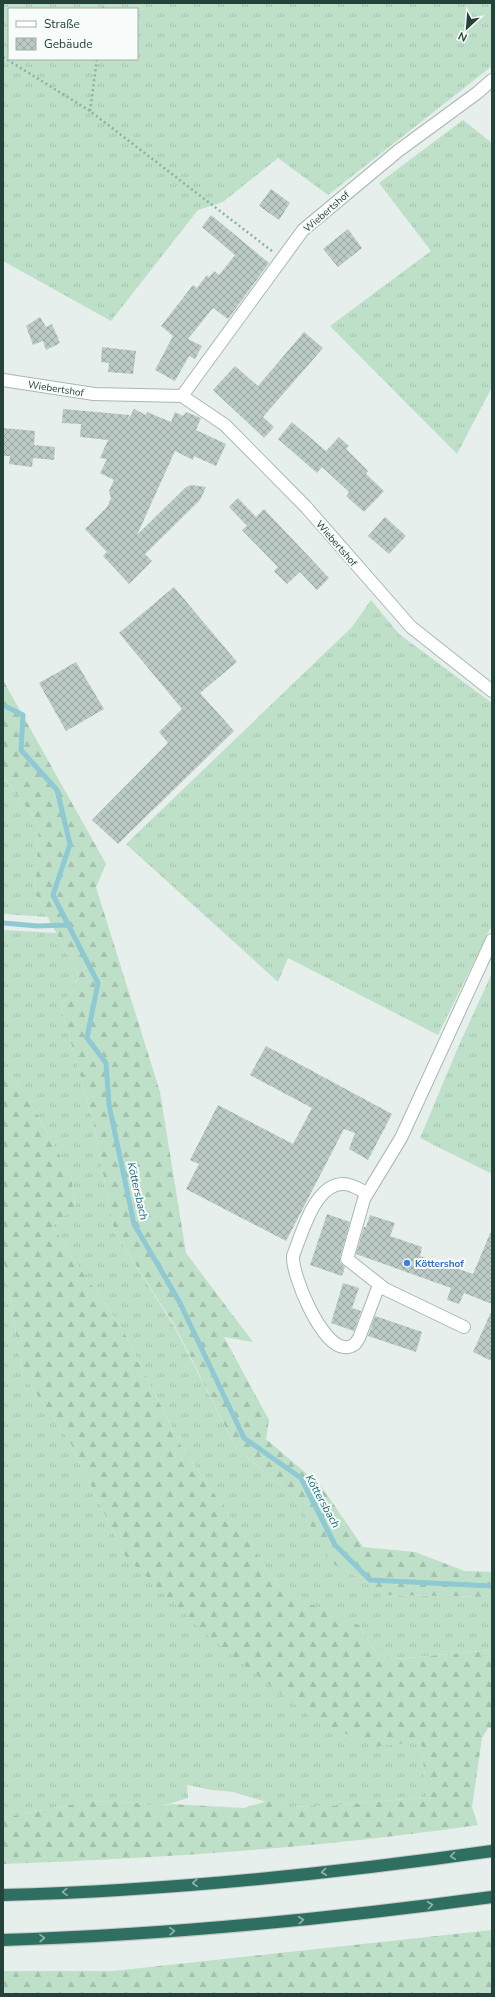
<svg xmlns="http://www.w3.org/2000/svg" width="495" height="1997" viewBox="0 0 495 1997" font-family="'Nunito Sans',sans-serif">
  <defs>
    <pattern id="grass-tufts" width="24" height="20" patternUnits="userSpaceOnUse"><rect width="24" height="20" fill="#bfe0c8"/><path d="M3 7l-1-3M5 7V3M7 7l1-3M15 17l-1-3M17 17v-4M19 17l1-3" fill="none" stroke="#a4c1ad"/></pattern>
    <pattern id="forest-firs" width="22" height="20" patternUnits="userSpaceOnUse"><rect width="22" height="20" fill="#bfe0c8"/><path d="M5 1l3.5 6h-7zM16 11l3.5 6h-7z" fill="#a4c1ad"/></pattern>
    <pattern id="building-cross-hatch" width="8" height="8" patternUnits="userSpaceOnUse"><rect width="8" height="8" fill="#bbcac4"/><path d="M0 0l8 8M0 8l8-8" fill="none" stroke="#98a6a0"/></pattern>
  </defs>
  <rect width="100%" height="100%" fill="#e6efeb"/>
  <path fill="url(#grass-tufts)" fill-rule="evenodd" d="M3 3H492V66L328 195 278 158 223 202 198 210 111 321 3 261ZM9 9H137V59H9Z
    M463 120 492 143V387L457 454 330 326 431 251 379 183Z
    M371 600 399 634 492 703V925L438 1035 288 958 278 982 126 844 352 627Z
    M3 776 39 824 35 893 48 917 3 914Z
    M3 930 56 933 79 976 61 1008 93 1120 114 1231 174 1326 236 1448 293 1496 333 1563 388 1595 492 1597V1650L395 1659 376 1653 359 1625 285 1595 181 1446 123 1330 72 1257 53 1226 75 1206 71 1175 28 1098 3 1065Z
    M492 973V1174L420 1138 459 1045Z
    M3 1257 23 1375 69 1440 125 1556 415 1742 421 1743 427 1797 329 1806 283 1807 233 1792 212 1790 187 1785 188 1798 159 1807 138 1803 89 1801 3 1818Z"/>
  <path fill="url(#forest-firs)" d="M3 680 106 864 96 887 160 1092 186 1253 253 1342 224 1337 269 1420 266 1439 321 1486 363 1547 415 1552 465 1571 492 1572V1597L388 1595 332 1563 293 1496 236 1448 175 1326 114 1231 93 1120 61 1008 79 976 35 893 39 824 3 776Z
    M3 1065 28 1098 71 1175 75 1206 53 1226 72 1257 123 1330 181 1446 285 1595 334 1613 359 1625 376 1653 396 1659 492 1650V1728H488L482 1738 472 1807 478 1825C320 1848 162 1858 3 1864V1818L89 1801 138 1803 159 1807 171 1804 244 1808 267 1801 283 1807 329 1806 427 1797 421 1743 415 1742 374 1747 312 1718 208 1636 125 1556 69 1440 23 1375 3 1257Z
    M492 1930V1994H3V1971H113Z"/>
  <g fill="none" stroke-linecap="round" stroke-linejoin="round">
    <path stroke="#8ec9d4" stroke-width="5" d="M3 705 23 715 21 750 57 790 70 844 53 895 98 983 87 1038 106 1063 109 1105 134 1224 180 1303 244 1438 301 1478 335 1545 370 1580 492 1586
      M3 923 38 926 67 925"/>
  </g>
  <path fill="url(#building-cross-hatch)" d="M271 189 290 203 279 220 259 206Z
    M211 215 269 263 228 319 213 308 188 339 202 346 195 359 189 356 175 381 155 370 173 336 161 326 193 285 197 288 207 275 209 277 214 271 219 275 235 255 202 227Z
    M348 229 362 248 338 267 323 249Z
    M40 317 46 327 52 324 60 343 46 350 43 341 33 345 26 326Z
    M304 332 323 348 263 417 274 427 264 438 213 390 235 366 258 386Z
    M102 347 136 351 133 374 108 372 109 363 101 362Z
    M63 409 129 415 128 420 134 409 146 415 147 412 171 422 175 412 183 416 186 412 201 418 196 430 226 444 216 466 194 456 193 460 175 451 137 535 186 487 191 485 206 487 200 500 145 554 152 561 129 584 103 556 107 552 85 529 107 507 111 498 109 491 114 480 100 473 107 459 100 458 108 440 80 437 81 424 62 423Z
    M292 422 326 451 339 437 349 446 346 449 368 471 366 474 384 491 364 512 346 496 349 492 322 467 317 473 278 439Z
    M3 428 35 431 34 445 55 447 54 460 33 458 32 467 9 464 10 456H3Z
    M238 498 256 517 264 509 329 578 317 590 300 572 287 584 274 571 278 567 242 530 247 526 229 507Z
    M385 517 406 536 389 554 368 536Z
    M174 587 237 662 200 693 234 731 118 844 92 820 168 743 159 732 182 709 119 633Z
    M76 662 104 709 66 731 39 683Z
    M266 1046 392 1114 368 1160 349 1149 355 1133 344 1129 286 1241 186 1189 199 1164 190 1160 218 1105 293 1144 312 1108 250 1075Z
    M327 1214 350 1222 340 1257V1262L345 1267 342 1276 310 1265Z
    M370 1215 395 1223 390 1236 422 1247 420 1256 473 1274 492 1229V1304L464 1293 459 1304 447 1300 451 1288 356 1254 364 1227H366Z
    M343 1283 359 1288 352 1308 361 1311 354 1331 331 1323Z
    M492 1310V1361L473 1352Z
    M375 1316 422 1332 416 1352 368 1336Z"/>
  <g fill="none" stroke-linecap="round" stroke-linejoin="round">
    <defs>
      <path id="minor" d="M3 380 94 394 182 396 225 425 306 507 411 627 492 691
        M182 396 303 230 398 151 477 93 492 80
        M367 1193C360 1190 352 1184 344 1184 315 1183 302 1233 293 1256 292 1276 321 1345 344 1347 348 1348 352 1346 355 1344L359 1338 379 1285
        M464 1327 385 1289 347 1259 364 1199 401 1138 492 940"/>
      <path id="highway" d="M3 1895C166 1891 330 1874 492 1851
        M3 1940C167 1935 330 1919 492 1897"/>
    </defs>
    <use href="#minor" stroke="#a8b8b2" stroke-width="14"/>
    <use href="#highway" stroke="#c2cac8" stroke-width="14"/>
    <path stroke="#86b3a5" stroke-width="2.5" stroke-dasharray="2 3" stroke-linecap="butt" d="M103 9 104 3
      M3 57 90 111 272 251
      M90 111 97 59"/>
    <use href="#minor" stroke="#fff" stroke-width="12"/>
    <use href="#highway" stroke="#2f6f62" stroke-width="12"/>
  </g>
  <defs><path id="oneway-chevron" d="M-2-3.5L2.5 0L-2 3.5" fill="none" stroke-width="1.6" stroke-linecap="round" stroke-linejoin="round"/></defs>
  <g stroke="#93b5ae">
    <use href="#oneway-chevron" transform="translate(453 1856) rotate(172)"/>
    <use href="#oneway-chevron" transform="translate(324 1872) rotate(174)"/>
    <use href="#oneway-chevron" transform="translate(195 1883) rotate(176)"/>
    <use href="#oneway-chevron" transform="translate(65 1892) rotate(177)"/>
    <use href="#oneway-chevron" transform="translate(430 1905) rotate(-7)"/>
    <use href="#oneway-chevron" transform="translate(301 1920) rotate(-6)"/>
    <use href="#oneway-chevron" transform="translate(172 1931) rotate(-4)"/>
    <use href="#oneway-chevron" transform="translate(42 1938) rotate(-2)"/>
  </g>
  <circle fill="#3f7fe0" stroke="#f7fbf9" stroke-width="1.5" cx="407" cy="1263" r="4"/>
  <g text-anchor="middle" stroke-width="4" stroke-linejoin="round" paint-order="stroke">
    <g font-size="10" fill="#24423a" stroke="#f7fbf9">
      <text transform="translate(326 211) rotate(-41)" y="4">Wiebertshof</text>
      <text transform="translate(56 388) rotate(9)" y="4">Wiebertshof</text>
      <text transform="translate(337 543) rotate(49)" y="4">Wiebertshof</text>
    </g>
    <g font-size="10" font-weight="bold" fill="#366cbe" stroke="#f7fbf9" text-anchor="start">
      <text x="415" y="1267">Köttershof</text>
    </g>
    <g font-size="11" font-style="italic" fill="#1c6f80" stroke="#f7fbf9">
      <text transform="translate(138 1191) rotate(77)" y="4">Köttersbach</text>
      <text transform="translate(323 1501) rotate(61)" y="4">Köttersbach</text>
    </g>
  </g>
  <rect width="495" height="1997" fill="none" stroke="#24423a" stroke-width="8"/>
  <rect x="8" y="8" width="130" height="52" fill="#f7fbf9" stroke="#a3b1ad"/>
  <rect x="16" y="21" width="20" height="6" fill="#ffffff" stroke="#a3b1ad"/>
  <text x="44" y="28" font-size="12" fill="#24423a">Straße</text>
  <rect x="16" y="38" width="20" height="12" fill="url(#building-cross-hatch)" stroke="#a3b1ad"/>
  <text x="44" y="48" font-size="12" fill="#24423a">Gebäude</text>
  <g transform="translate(467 28) rotate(206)" stroke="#f7fbf9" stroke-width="3" paint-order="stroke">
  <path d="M0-3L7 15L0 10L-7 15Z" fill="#24423a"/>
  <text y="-6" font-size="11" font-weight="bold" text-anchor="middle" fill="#24423a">N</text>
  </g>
</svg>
